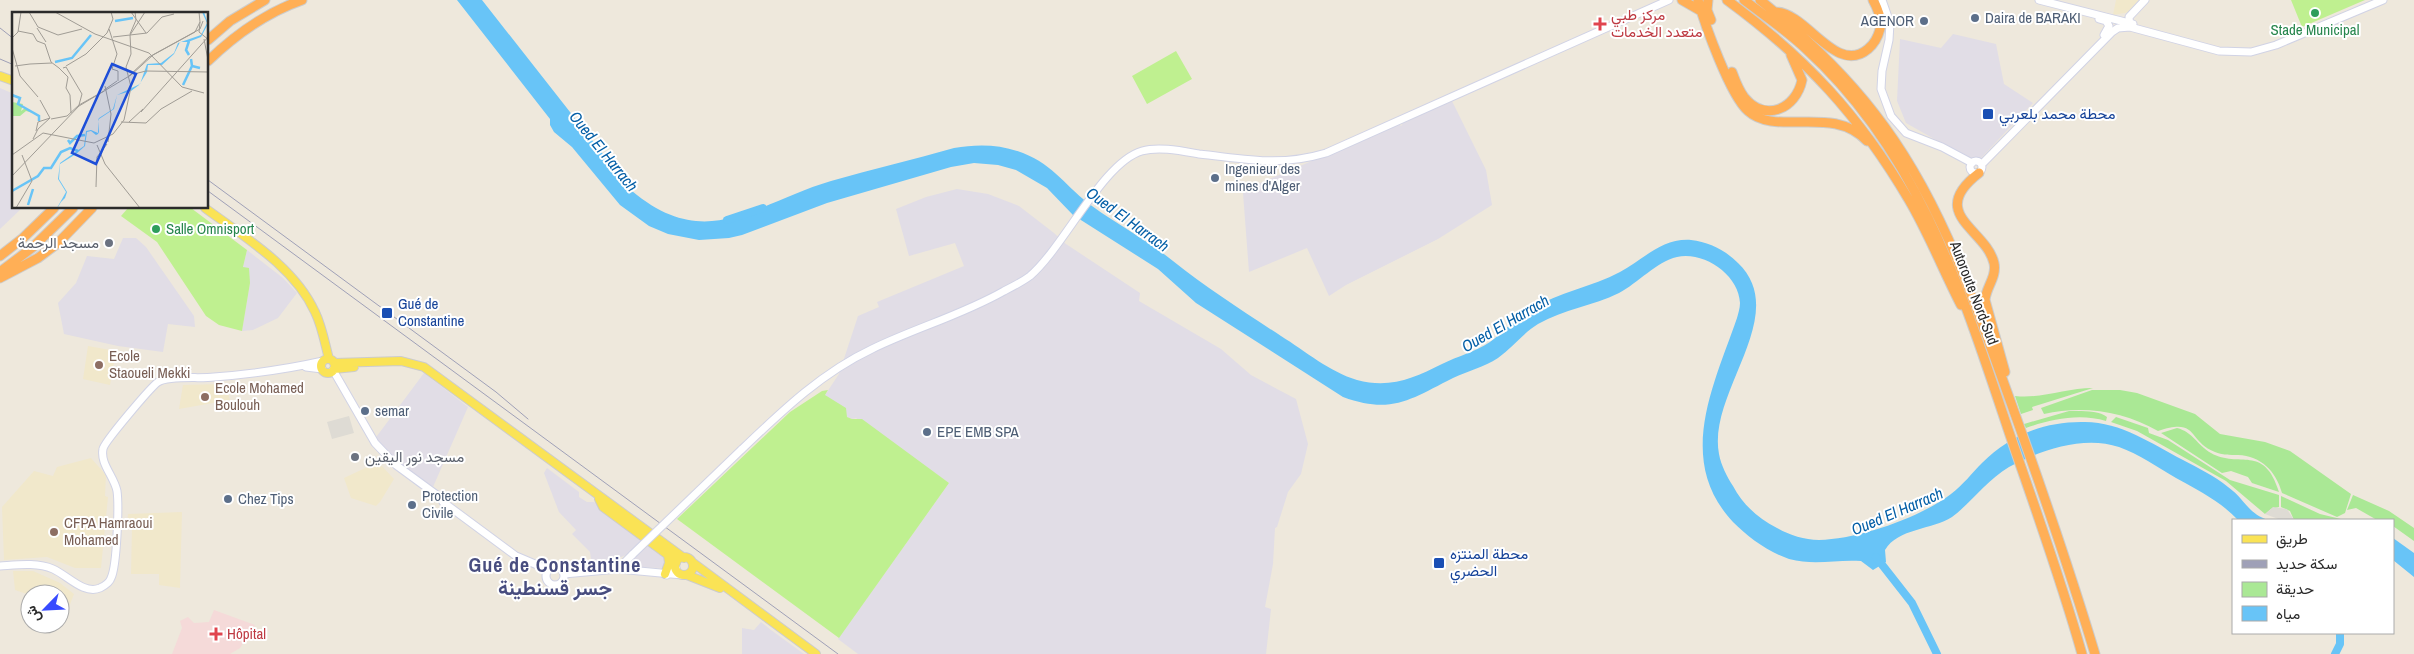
<svg xmlns="http://www.w3.org/2000/svg" width="2414" height="654" viewBox="0 0 2414 654" font-family="'Archivo Narrow',Vazirmatn,sans-serif">
  <rect width="100%" height="100%" fill="#eee8dc"/>
  <path fill="#e1dde6" d="M1953 34 1996 44 2004 84 2033 103 1980 159 1966 157 1906 123 1897 101 1900 39 1941 48Z
    M0 88 14 94V208H22L0 229Z
    M1452 101 1486 170 1492 205 1438 239 1346 285 1329 296 1307 248 1249 272 1243 193 1246 189 1399 124 1401 126 1404 122Z
    M957 189 988 194 1019 206 1054 233 1066 244 1140 293 1139 301 1221 349 1251 375 1296 399 1308 444 1301 474 1288 492 1277 527 1275 528 1273 564 1265 607 1271 609 1266 654H858L838 639 949 483 856 418 852 419 847 417 825 395 839 374 858 316 879 307 877 302 964 266 955 243 909 256 896 209 926 197Z
    M123 238H136L146 247 194 316 195 327 168 324 163 352 118 346 64 334 58 303 76 283 87 256 114 259Z
    M247 250 283 278 297 293 278 318 253 330 242 331 250 283 243 267Z
    M424 373 468 407 433 487 403 466 374 440Z
    M547 468 579 492V497L587 502H594L666 559V568L624 567 632 552 600 567 592 566 590 552 572 534 576 530 559 512 544 473Z
    M761 622 771 630 804 654H742V628L754 630Z"/>
  <path fill="#f1e8cb" d="M2116 0H2141L2130 12 2113 15Z
    M88 346 116 351 110 385 83 379Z
    M222 384 224 393H228L230 400 179 409 183 385Z
    M91 458 106 475 105 496 108 497 101 568H75L47 557 4 560 2 507 34 471 53 476 57 467Z
    M378 462 394 479 380 502 376 506 351 498 344 478Z
    M182 512 180 588 159 585V574H131L132 527 127 526 128 514Z
    M13 571H33L60 583 74 594 69 607 60 604V594L30 595 15 590Z"/>
  <path fill="#f5dad9" d="M214 610 255 625 240 648 230 654H172L182 628 180 621 188 617 194 623 209 622Z"/>
  <path fill="#aae895" d="M2093 388 2032 407 2033 410 2021 414 2015 396C2042 399 2066 388 2093 388Z
    M2092 390H2120L2137 393 2195 414 2220 434 2265 442 2290 451 2351 494 2345 513 2337 517 2282 493C2276 471 2261 456 2238 455 2230 455 2222 455 2215 452 2187 441 2199 417 2158 431 2124 411 2082 405 2044 414L2041 408Z
    M2069 411C2080 411 2099 410 2107 417L2106 421C2080 413 2051 419 2026 428L2024 424Z
    M2116 417 2148 428 2149 433 2168 440 2230 480 2279 495V507L2271 509 2265 514 2226 481 2137 431 2111 422Z
    M2177 428C2193 432 2197 445 2211 453 2239 469 2264 443 2279 492L2252 483 2248 477 2231 471 2222 473 2161 433Z
    M2353 495 2389 511 2414 528V541L2393 526V520H2377L2356 508 2347 510Z
    M2281 496 2320 514 2345 520H2294L2290 511 2281 507Z"/>
  <path fill="#bff090" d="M2291 0H2365L2302 27Z
    M1176 51 1192 79 1147 104 1132 76Z
    M128 208H191L247 250 243 267 249 268 250 283 242 331 219 325 206 316 157 242 121 216Z
    M828 390 825 395 846 408 847 417 852 419H862L949 483 839 638 677 519 790 412 822 391Z"/>
  <path fill="#dedbd4" d="M349 416 354 433 332 439 327 422Z
    M2273 507 2287 509 2294 520H2281L2265 514Z"/>
  <path fill="#68c4f7" d="M457 0H482L632 191C707 254 756 203 831 181 872 169 913 160 954 148 977 144 1000 144 1023 153 1054 165 1067 188 1092 206 1118 225 1147 240 1173 261 1207 288 1244 312 1281 336 1305 351 1330 372 1357 380 1390 389 1414 378 1442 364 1458 356 1475 352 1490 342 1504 332 1515 318 1531 309 1559 292 1592 287 1620 272 1644 259 1662 238 1691 240 1709 242 1725 250 1738 263 1792 315 1707 392 1719 454 1721 465 1727 477 1733 486 1743 505 1758 518 1777 528 1789 535 1804 540 1819 540 1859 539 1919 518 1951 494 1963 485 1972 473 1982 463 2010 435 2045 421 2085 422 2121 422 2152 444 2183 460 2198 468 2215 476 2228 487 2245 499 2247 513 2268 520H2238C2220 501 2199 491 2176 478 2157 467 2139 454 2119 447 2084 435 2040 450 2009 467 1987 480 1972 502 1952 517 1932 530 1898 528 1885 550L1886 562 1873 570 1861 561C1837 559 1816 566 1789 559 1768 552 1748 537 1733 522 1675 460 1714 385 1737 318 1738 314 1740 308 1740 303 1739 275 1704 251 1677 257 1656 262 1638 283 1619 293 1593 306 1564 309 1538 324 1523 333 1512 348 1498 358 1484 367 1468 371 1453 378 1411 399 1392 415 1343 397L1196 303 1158 269 1073 215 1047 188 1016 170 998 165 974 163 951 167 827 203 742 235 729 238 699 240 668 234 649 226 620 205 572 147 554 132 550 125V119Z
    M2393 538 2414 553V577L2393 560Z"/>
  <g fill="none" stroke-linecap="round" stroke-linejoin="round">
    <path stroke="#68c4f7" stroke-width="8" d="M727 220 763 208
      M1876 557 1912 603 1937 654
      M2335 654 2340 644V633"/>
    <defs>
      <path id="secondary" d="M1882 0 1890 23 1889 40 1882 71 1881 89 1891 116 1906 133 1942 147 1972 163
        M2039 0 2133 24
        M2099 19 2106 21 2109 26 2104 35
        M2130 27 2129 17 2145 0
        M1970 167a6 6 0 1 1 12 0a6 6 0 1 1-12 0Z
        M1982 164 2112 32 2118 28 2130 27 2219 51 2251 52 2276 45 2383 0
        M306 367 322 369
        M333 370 375 443 396 465 441 498 443 502 516 556 549 570
        M741 450C781 412 821 373 872 349 915 328 962 315 1004 291 1012 287 1022 282 1030 276 1064 247 1103 162 1142 151 1159 146 1182 151 1199 154 1246 159 1279 167 1326 153L1669 0
        M0 566C16 565 37 562 53 569 67 575 84 595 100 588 104 586 110 582 111 578 117 566 119 505 117 491 114 476 100 464 103 449 104 442 151 387 158 382 170 375 200 379 214 377 251 374 288 369 323 361
        M546 576a9 9 0 1 1 18 0a9 9 0 1 1-18 0Z
        M618 569 682 575
        M564 574 618 569 633 554
        M667 575 676 568"/>
      <path id="primary" d="M0 76 14 81
        M205 208C244 237 294 266 315 312 322 326 325 344 329 359
        M321 366a7 7 0 1 1 14 0a7 7 0 1 1-14 0Z
        M334 363 401 361 424 367 684 558
        M334 369 354 367
        M599 499 603 507 668 555 669 563 665 574
        M667 548 676 563
        M675 566a9 9 0 1 1 18 0a9 9 0 1 1-18 0Z
        M692 562 816 654
        M687 575 720 588"/>
      <path id="highway" d="M1682 0 1701 11
        M1698 0C1705 25 1730 95 1748 111 1776 137 1833 104 1867 141
        M1708 0 1707 10 1711 20
        M1727 0C1806 58 1859 115 1909 200 1929 234 1943 270 1961 305
        M1744 0C1765 16 1787 31 1806 49 1919 152 1962 292 2009 432 2034 505 2061 579 2082 654
        M1760 0C1802 34 1842 71 1875 114 1936 192 1969 286 2002 378 2035 469 2067 561 2095 654
        M1776 12C1807 13 1836 76 1868 49 1874 44 1878 37 1880 29 1882 19 1878 9 1873 0
        M208 40 230 21 265 0
        M208 61C235 35 265 13 302 0
        M1732 72C1735 80 1738 89 1744 97 1765 123 1796 109 1802 80L1791 55
        M1979 173C1926 214 1986 229 1994 263 1997 277 1986 287 1985 300L2005 372
        M0 256 23 238 54 208
        M0 272 33 247 73 208
        M0 278 38 258 58 243 92 208"/>
    </defs>
    <use href="#secondary" stroke="#d1d3e5" stroke-width="9"/>
    <use href="#primary" stroke="#ccc" stroke-width="10"/>
    <use href="#highway" stroke="#ccc" stroke-width="11"/>
    <use href="#secondary" stroke="#fff" stroke-width="7"/>
    <use href="#primary" stroke="#fae355" stroke-width="8"/>
    <use href="#highway" stroke="#ffaf56" stroke-width="9"/>
    <path stroke="#9fa0b7" stroke-width="1" d="M0 28 14 39
      M0 59 14 65
      M208 180 496 392 528 419
      M208 191 838 654"/>
    <defs>
      <path id="secondary-bridge" d="M633 554 741 450"/>
    </defs>
    <use href="#secondary-bridge" stroke="#d1d3e5" stroke-width="9" stroke-linecap="butt"/>
    <use href="#secondary-bridge" stroke="#fff" stroke-width="7"/>
  </g>
  <g fill="#2e9e5b" stroke="#fff" stroke-width="2">
    <circle cx="2315" cy="13" r="5"/>
    <circle cx="156" cy="229" r="5"/>
  </g>
  <g fill="#5c6f8a" stroke="#fff" stroke-width="2">
    <circle cx="1975" cy="18" r="5"/>
    <circle cx="1924" cy="21" r="5"/>
    <circle cx="1215" cy="178" r="5"/>
    <circle cx="365" cy="411" r="5"/>
    <circle cx="927" cy="432" r="5"/>
    <circle cx="228" cy="499" r="5"/>
    <circle cx="412" cy="505" r="5"/>
  </g>
  <g fill="#e0444e" stroke="#fff" stroke-width="2">
    <path d="M1597.5 16.5h5v5h5v5h-5v5h-5v-5h-5v-5h5z"/>
    <path d="M213.5 626.5h5v5h5v5h-5v5h-5v-5h-5v-5h5z"/>
  </g>
  <g fill="#1a4fb4" stroke="#fff" stroke-width="2">
    <rect x="1982" y="108" width="12" height="12" rx="2.5"/>
    <rect x="381" y="307" width="12" height="12" rx="2.5"/>
    <rect x="1433" y="557" width="12" height="12" rx="2.5"/>
  </g>
  <g fill="#6b7280" stroke="#fff" stroke-width="2">
    <circle cx="109" cy="243" r="5"/>
    <circle cx="355" cy="457" r="5"/>
  </g>
  <g fill="#8d6e63" stroke="#fff" stroke-width="2">
    <circle cx="99" cy="365" r="5"/>
    <circle cx="205" cy="397" r="5"/>
    <circle cx="54" cy="532" r="5"/>
  </g>
  <g text-anchor="middle" stroke-width="4" stroke-linejoin="round" paint-order="stroke">
    <g font-size="15" fill="#be3a42" stroke="#fff" text-anchor="start">
      <text x="1611" y="20">مركز طبي<tspan x="1611" dy="17">متعدد الخدمات</tspan></text>
      <text x="227" y="639">Hôpital</text>
    </g>
    <g font-size="15" fill="#4e5e75" stroke="#fff" text-anchor="start">
      <text x="1985" y="23">Daira de BARAKI</text>
      <text x="1914" y="26" text-anchor="end">AGENOR</text>
      <text x="1225" y="174">Ingenieur des<tspan x="1225" dy="17">mines d'Alger</tspan></text>
      <text x="375" y="416">semar</text>
      <text x="937" y="437">EPE EMB SPA</text>
      <text x="422" y="501">Protection<tspan x="422" dy="17">Civile</tspan></text>
      <text x="238" y="504">Chez Tips</text>
    </g>
    <g font-size="15" fill="#27864d" stroke="#fff">
      <text x="2315" y="35">Stade Municipal</text>
      <text x="166" y="234" text-anchor="start">Salle Omnisport</text>
    </g>
    <g font-size="15" fill="#164399" stroke="#fff" text-anchor="start">
      <text x="1999" y="119">محطة محمد بلعربي</text>
      <text x="398" y="309">Gué de<tspan x="398" dy="17">Constantine</tspan></text>
      <text x="1450" y="559">محطة المنتزه<tspan x="1450" dy="17">الحضري</tspan></text>
    </g>
    <g font-size="15" fill="#5b616d" stroke="#fff" text-anchor="end">
      <text x="99" y="248">مسجد الرحمة</text>
      <text x="365" y="462" text-anchor="start">مسجد نور اليقين</text>
    </g>
    <g font-size="15" fill="#2b2b2b" stroke="#fff">
      <text transform="translate(1974 293) rotate(69)" y="5">Autoroute Nord-Sud</text>
    </g>
    <g font-size="15" fill="#785e54" stroke="#fff" text-anchor="start">
      <text x="109" y="361">Ecole<tspan x="109" dy="17">Staoueli Mekki</tspan></text>
      <text x="215" y="393">Ecole Mohamed<tspan x="215" dy="17">Boulouh</tspan></text>
      <text x="64" y="528">CFPA Hamraoui<tspan x="64" dy="17">Mohamed</tspan></text>
    </g>
    <g font-size="16" font-style="italic" fill="#045fa7" stroke="#fff">
      <text transform="translate(604 151) rotate(51)" y="6">Oued El Harrach</text>
      <text transform="translate(1128 219) rotate(36)" y="6">Oued El Harrach</text>
      <text transform="translate(1505 323) rotate(-30)" y="6">Oued El Harrach</text>
      <text transform="translate(1897 511) rotate(-23)" y="6">Oued El Harrach</text>
    </g>
    <g font-size="20" font-weight="bold" letter-spacing="1" fill="#484d7f" stroke="#fff">
      <text x="555" y="572">Gué de Constantine<tspan x="555" dy="23">جسر قسنطينة</tspan></text>
    </g>
  </g>
  <g transform="translate(12 12)">
    <rect width="196" height="196" fill="#eee8dc"/>
    <path d="M0 90 11 92 9 99 13 96 21 101 14 99 8 104H0Z" fill="#aae895"/>
    <path d="M190 0H192L196 12 189 25 176 30H168L162 42 150 53H136L135 60 127 73 119 79 105 83 102 97 87 107 86 109 87 120 86 122 84 123 79 119 75 120 73 134 64 142 48 152 47 167 55 180 53 186 49 190 46 195 45 196 54 180 46 167 48 151 72 134 74 119 79 118 86 121V108L87 106 101 97 105 83 128 72 135 52 149 51 162 41 166 31 189 23 195 11Z" fill="#68c4f7"/>
    <path fill="none" stroke="#68c4f7" stroke-width="2.5" d="M103 9 121 6M177 29 174 38 177 43M179 47 180 54 188 56M43 50 60 46 79 23M171 73 180 54M0 83 8 86 6 92 27 104V109M56 128 58 131 65 124 73 123M0 179 26 164 32 156H39L49 140 58 136 66 139M16 193 21 177"/>
    <path fill="none" stroke="#a09c95" stroke-width="1" d="M17 0 26 15M43 0 83 22 137 41 170 75 192 81M119 0 134 21M188 10 187 20 197 28M26 15 46 23 70 17M25 16 34 30M97 17 105 42 100 57 106 59V69M6 19 21 22 25 29 33 32 39 50 47 56M118 22 124 8 123 0M101 25 135 21 150 5 162 2M0 26 6 20 9 0M192 27 197 53M0 36 8 64 26 85M18 52 40 51M3 54 18 52M54 54 74 42 95 21 101 7 99 0M47 56 56 65 54 76 58 83M51 56 54 55 70 82 67 93M122 62 134 59 197 60M117 64 137 45 188 17 191 9M93 74 99 102 96 130M92 78 105 69M58 83 59 101M67 93 92 79M129 100 197 24M39 107 55 104 67 93M109 110 134 111 149 97 180 79M117 110 131 97M24 119 26 110 38 106M21 127 26 117 38 106 28 88M85 133 93 152 128 196M0 143 31 121 82 131 101 122 112 108 119 75 114 55 119 42 118 23 133 0M0 164 67 94 119 63 141 43 183 20 188 10 187 0M84 175 85 145 95 132M4 196 20 169 10 143M169 196H197"/>
    <path fill="#1d4ed8" fill-opacity="0.15" stroke="#1d4ed8" stroke-width="2.5" d="M100 52 124 62 84 152 60 141Z"/>
    <rect width="196" height="196" fill="none" stroke="#2b2b2b" stroke-width="2.5"/>
  </g>
  <rect x="2232" y="519" width="162" height="115" fill="#ffffff" stroke="#aaaaaa"/>
  <rect x="2242" y="535" width="25" height="8" fill="#fae355" stroke="#aaaaaa"/>
  <text x="2276" y="544" font-size="15" fill="#2b2b2b">طريق</text>
  <rect x="2242" y="560" width="25" height="8" fill="#9fa0b7" stroke="#aaaaaa"/>
  <text x="2276" y="569" font-size="15" fill="#2b2b2b">سكة حديد</text>
  <rect x="2242" y="582" width="25" height="15" fill="#aae895" stroke="#aaaaaa"/>
  <text x="2276" y="594" font-size="15" fill="#2b2b2b">حديقة</text>
  <rect x="2242" y="606" width="25" height="15" fill="#68c4f7" stroke="#aaaaaa"/>
  <text x="2276" y="619" font-size="15" fill="#2b2b2b">مياه</text>
  <g transform="translate(45 609) rotate(246)"><circle r="24" fill="#ffffff" stroke="#aaaaaa"/>
  <path d="M0-4L9 19L0 12L-9 19Z" fill="#384bff"/>
  <text y="-8" font-size="14" font-weight="bold" text-anchor="middle" fill="#2b2b2b">ش</text>
  </g>
</svg>
